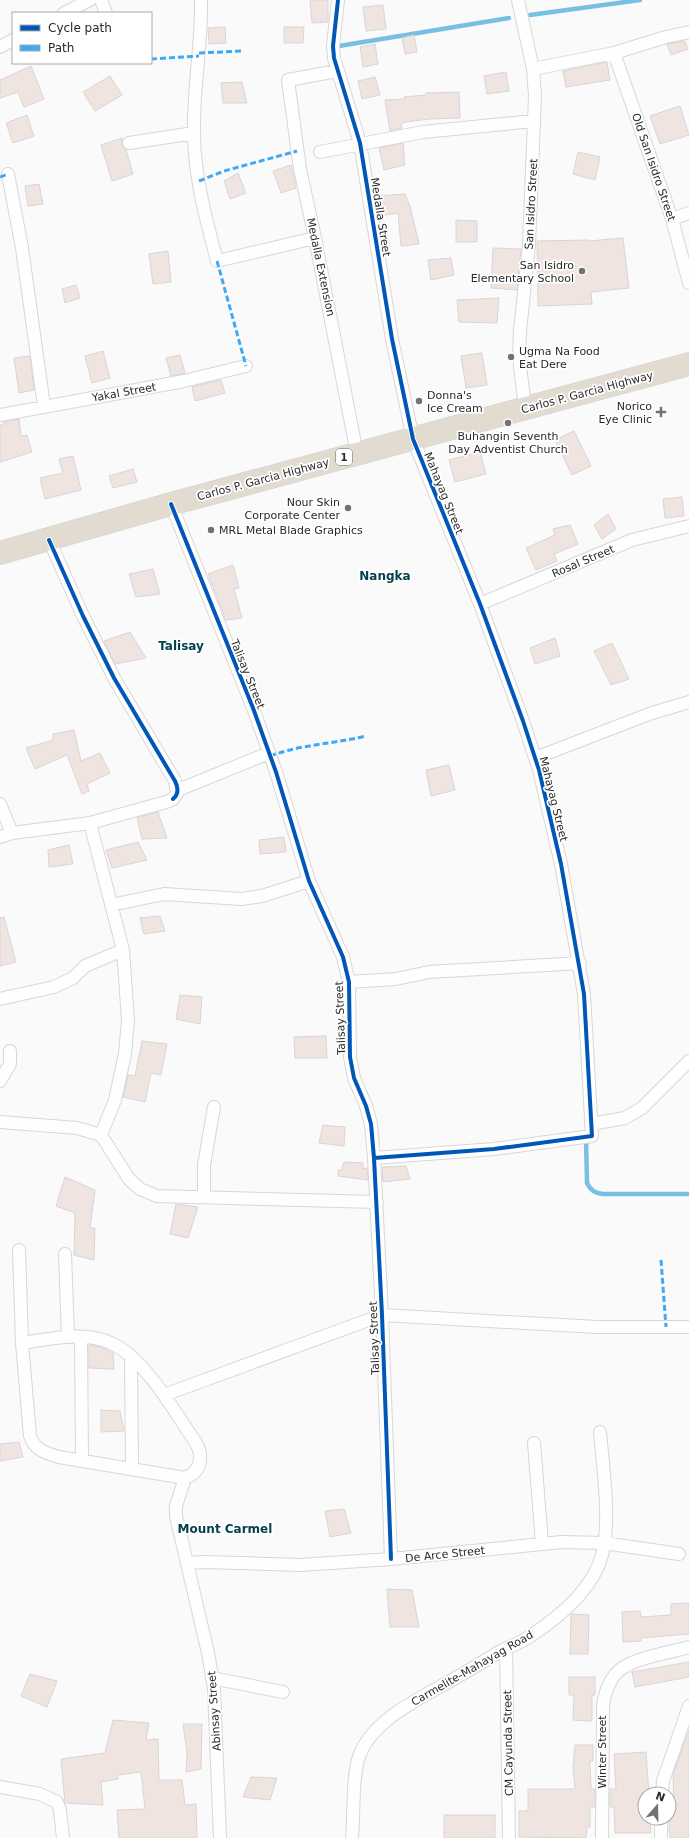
<svg xmlns="http://www.w3.org/2000/svg" width="689" height="1838" viewBox="0 0 689 1838" font-family="'DejaVu Sans',sans-serif">
  <rect width="100%" height="100%" fill="#fafafb"/>
  <g fill="none" stroke-linecap="round" stroke-linejoin="round">
    <path stroke="#78c0e2" stroke-width="4.5" d="M530 15 640 0
      M339 46 509 18
      M586 1139 587 1183C591 1191 595 1193 603 1194H689"/>
  </g>
  <path fill="#f0e4e1" stroke="#d6d6d6" d="M310 0H328V22L312 23Z
    M383 5 386 29 366 31 363 7Z
    M225 27 226 43 209 44 208 28Z
    M284 27H304L303 43H284Z
    M414 35 417 52 405 54 402 38Z
    M685 41 688 49 671 55 667 44Z
    M375 44 378 64 363 67 360 47Z
    M607 62 610 80 566 87 563 71Z
    M31 66 44 99 24 107 18 92 0 98V80Z
    M506 72 509 91 487 94 484 76Z
    M110 76 122 95 95 111 83 92Z
    M375 77 380 95 362 99 358 81Z
    M242 82 247 103H223L221 83Z
    M459 92 460 118 430 119 405 122 401 124 402 128 390 131 385 100 405 99 404 97 426 95V93Z
    M680 106 689 135 660 144 650 116Z
    M27 115 34 136 13 143 6 123Z
    M122 138V145L126 150 133 174 112 181 101 145Z
    M403 143 405 165 384 170 379 148Z
    M578 152 600 157 595 180 573 174Z
    M291 165 296 188 281 193 273 171Z
    M238 173 246 193 230 199 224 181Z
    M39 184 43 204 28 206 25 186Z
    M405 194 410 206 419 244 401 246 398 213 380 216 376 196Z
    M456 220 477 221V242H456Z
    M623 238 629 288 591 292 592 304 538 306 537 241 589 240V241Z
    M493 248 521 249 517 290 491 288Z
    M168 251 171 282 153 284 149 254Z
    M451 258 454 275 431 280 428 260Z
    M76 285 80 298 65 303 62 289Z
    M499 298 497 323 459 322 457 300Z
    M103 351 110 378 92 383 85 356Z
    M482 353 487 385 466 388 461 356Z
    M180 355 185 373 171 376 166 358Z
    M30 356 34 390 19 393 14 358Z
    M221 380 225 393 195 401 192 387Z
    M19 419 21 436 27 435 32 452 0 462V425L4 424V422Z
    M574 431 591 466 572 475 555 440Z
    M480 452 486 474 455 482 449 460Z
    M73 456 81 490 45 499 40 478 63 473 59 459Z
    M133 469 137 482 113 488 109 476Z
    M682 497 684 516 665 518 663 499Z
    M608 514 616 529 602 539 594 525Z
    M570 525 578 544 554 554 557 561 536 570 526 548 555 535 553 529Z
    M233 565 239 588 234 589 242 618 226 620 208 574Z
    M153 569 160 594 136 597 129 574Z
    M130 632 146 658 115 664 104 641Z
    M555 638 560 656 535 664 530 648Z
    M612 643 629 679 611 685 594 651Z
    M74 730 81 761 100 753 110 773 87 784 89 791 82 794 67 755 35 769 26 748 53 740V734Z
    M449 765 455 790 431 796 426 770Z
    M158 812 167 838 142 839 137 818Z
    M284 837 286 852 260 854 259 840Z
    M138 842 147 860 112 868 106 850Z
    M69 845 73 864 49 867 48 850Z
    M160 916 165 931 144 934 140 918Z
    M4 917 16 962 0 966V918Z
    M180 995 202 997 200 1024 176 1019Z
    M326 1036 327 1058H295L294 1037Z
    M142 1041 167 1044 161 1075 151 1073 145 1102 123 1097 128 1075 135 1076Z
    M323 1125 345 1127 344 1146 319 1143Z
    M344 1162 363 1163V1169L367 1168 368 1180 338 1176V1170H342Z
    M406 1166 410 1179 383 1182 382 1167Z
    M65 1177 95 1190 90 1228H95L94 1260 74 1255 75 1213 56 1206Z
    M176 1204 198 1207 188 1238 170 1234Z
    M89 1345 100 1347 113 1353 114 1369 89 1368Z
    M101 1410 120 1411 124 1431 101 1432Z
    M19 1442 23 1457 0 1461V1444Z
    M344 1509 351 1533 330 1537 325 1511Z
    M387 1589 412 1590 419 1627H390Z
    M689 1603V1634L641 1638V1641L623 1642 622 1612 640 1611 641 1617 671 1615V1604Z
    M571 1614 589 1615 588 1654H570Z
    M689 1662V1677L635 1687 632 1672Z
    M30 1674 57 1681 47 1707 21 1696Z
    M569 1677H595V1695H592V1721L573 1720 574 1695H569Z
    M113 1720 149 1723 146 1740 158 1739 159 1780H182L185 1805 196 1804 197 1838H119L117 1810 145 1809 141 1772 118 1775V1779L101 1782 103 1805 65 1803 61 1759 105 1753Z
    M183 1724H202L201 1769 186 1772 187 1753Z
    M689 1730V1838H670V1832H669L671 1806 674 1807 673 1774Z
    M575 1745H593V1761H590L591 1789H595V1807H590V1827H587L586 1838 519 1837V1811H528V1789H575L573 1767Z
    M646 1752 649 1794H645V1818H650L651 1833H615L614 1807H610V1789H616L614 1754Z
    M251 1777 277 1778 270 1800 243 1797Z
    M444 1815H495V1838H444Z"/>
  <g fill="none" stroke-linecap="round" stroke-linejoin="round">
    <defs>
      <path id="street" d="M101 0 106 13
        M201 0C202 44 193 88 194 132 194 176 206 219 217 261L315 238
        M338 0 333 46 334 58 360 143 392 339 413 439 480 604 523 721 539 770 561 864 584 994 592 1136 494 1149 374 1158
        M518 0 533 69 535 96 529 244 520 331 519 357 525 408
        M64 13 90 0
        M0 47 13 40
        M614 53 672 219 689 283
        M533 69 614 53 666 37 689 32
        M337 71 288 80 300 169 315 238 357 454
        M129 143 194 133
        M320 152 423 132 534 121
        M8 174 22 248 44 406
        M672 219 689 213
        M0 415 184 381 246 366
        M171 504 253 708 276 772 309 881 343 957 349 982 350 1057 354 1078 366 1106 371 1124 374 1158 382 1315 391 1559
        M480 604 632 540 689 526
        M535 758 652 713 689 702
        M178 790 269 753
        M0 804 12 833
        M90 823 123 950 128 1020 125 1054 115 1100 101 1135
        M0 837 12 833 90 823 166 802 173 799 177 793 175 781 114 678 83 616 49 540
        M111 905 164 894 241 899 262 896 309 881
        M349 982 396 979 429 972 580 963
        M0 999 54 987 73 978 85 966 123 950
        M0 1081 10 1064V1051
        M0 1122 77 1128 101 1135 129 1179 140 1189 157 1196 377 1202
        M591 1124 625 1118 642 1108 689 1061
        M204 1197V1165L214 1107
        M19 1250 22 1343 30 1436C35 1450 45 1453 59 1457L185 1478C195 1474 201 1467 200 1455 200 1446 191 1436 186 1428 169 1402 142 1358 113 1344 86 1330 50 1339 22 1343
        M65 1254 68 1337
        M81 1337 82 1461
        M131 1357 132 1469
        M164 1395 382 1315 597 1327H689
        M534 1443 542 1543
        M185 1478 176 1506V1516L208 1653 214 1688 220 1838
        M187 1563 205 1562 300 1565 391 1559 562 1542 604 1543 679 1554
        M506 1648 509 1838
        M212 1678 283 1692
        M0 1787 40 1794 57 1802 60 1810 63 1838
        M662 1794 663 1781 689 1706
        M352 1838C354 1816 352 1773 360 1754 372 1724 407 1705 434 1690 456 1678 478 1665 499 1652 509 1647 520 1643 529 1637 558 1618 593 1590 602 1555 611 1520 603 1468 600 1432
        M602 1838 603 1705C605 1693 610 1677 621 1669 638 1657 669 1653 689 1647
        M661 1838V1818"/>
      <path id="highway" d="M0 553 171 504 689 364"/>
    </defs>
    <use href="#street" stroke="#d7d7d8" stroke-width="14"/>
    <use href="#highway" stroke="#d7d7d7" stroke-width="24"/>
    <use href="#street" stroke="#fefefe" stroke-width="12"/>
    <use href="#highway" stroke="#e2dcd0" stroke-width="22"/>
    <path stroke="#3fa9f5" stroke-width="3" stroke-dasharray="6 3" stroke-linecap="butt" d="M199 53 243 51
      M151 59 199 56
      M0 177 8 174
      M199 181 224 171 297 151
      M217 261 246 366
      M270 756C303 744 333 744 366 736
      M661 1260 666 1327"/>
    <defs>
      <path id="cycleway" d="M338 0 333 46 334 58 360 143 392 339 413 439 480 604 523 721 539 770 561 864 584 994 592 1136 494 1149 374 1158
        M171 504 253 708 276 772 309 881 343 957 349 982 350 1057 354 1078 366 1106 371 1124 374 1158 382 1315 391 1559
        M49 540 83 616 114 678 175 781C178 787 179 794 173 799"/>
    </defs>
    <use href="#cycleway" stroke="#fff" stroke-width="6"/>
    <use href="#cycleway" stroke="#0057b8" stroke-width="4"/>
  </g>
  <g fill="#727272" stroke="#fff" stroke-width="1.5">
    <circle cx="582" cy="271" r="4"/>
    <circle cx="511" cy="357" r="4"/>
    <circle cx="419" cy="401" r="4"/>
    <path d="M659 406h4v4h4v4h-4v4h-4v-4h-4v-4h4z"/>
    <circle cx="508" cy="423" r="4"/>
    <circle cx="348" cy="508" r="4"/>
    <circle cx="211" cy="530" r="4"/>
  </g>
  <g text-anchor="middle" stroke-width="3.5" stroke-linejoin="round" paint-order="stroke">
    <rect fill="#fff" stroke="#686969" stroke-width="1" x="336" y="449" width="16" height="16" rx="3"/>
    <g font-size="10" font-weight="bold" fill="#282929">
      <text x="344" y="461">1</text>
    </g>
    <g font-size="11" fill="#282929" stroke="#fff">
      <text transform="translate(654 167) rotate(71)" y="4">Old San Isidro Street</text>
      <text transform="translate(531 204) rotate(-87)" y="4">San Isidro Street</text>
      <text transform="translate(381 217) rotate(81)" y="4">Medalla Street</text>
      <text transform="translate(321 267) rotate(78)" y="4">Medalla Extension</text>
      <text transform="translate(124 392) rotate(-10)" y="4">Yakal Street</text>
      <text transform="translate(587 392) rotate(-15)" y="4">Carlos P. Garcia Highway</text>
      <text transform="translate(263 479) rotate(-15)" y="4">Carlos P. Garcia Highway</text>
      <text transform="translate(444 493) rotate(68)" y="4">Mahayag Street</text>
      <text transform="translate(583 561) rotate(-23)" y="4">Rosal Street</text>
      <text transform="translate(248 674) rotate(68)" y="4">Talisay Street</text>
      <text transform="translate(554 799) rotate(76)" y="4">Mahayag Street</text>
      <text transform="translate(340 1018) rotate(-92)" y="4">Talisay Street</text>
      <text transform="translate(374 1338) rotate(-92)" y="4">Talisay Street</text>
      <text transform="translate(445 1554) rotate(-6)" y="4">De Arce Street</text>
      <text transform="translate(472 1668) rotate(-30)" y="4">Carmelite-Mahayag Road</text>
      <text transform="translate(214 1711) rotate(-94)" y="4">Abinsay Street</text>
      <text transform="translate(508 1743) rotate(-91)" y="4">CM Cayunda Street</text>
      <text transform="translate(602 1752) rotate(-90)" y="4">Winter Street</text>
    </g>
    <g font-size="11" fill="#282929" stroke="#fff" text-anchor="end">
      <text x="574" y="269">San Isidro<tspan x="574" dy="13">Elementary School</tspan></text>
      <text x="519" y="355" text-anchor="start">Ugma Na Food<tspan x="519" dy="13">Eat Dere</tspan></text>
      <text x="427" y="399" text-anchor="start">Donna's<tspan x="427" dy="13">Ice Cream</tspan></text>
      <text x="652" y="410">Norico<tspan x="652" dy="13">Eye Clinic</tspan></text>
      <text x="508" y="440" text-anchor="middle">Buhangin Seventh<tspan x="508" dy="13">Day Adventist Church</tspan></text>
      <text x="340" y="506">Nour Skin<tspan x="340" dy="13">Corporate Center</tspan></text>
      <text x="219" y="534" text-anchor="start">MRL Metal Blade Graphics</text>
    </g>
    <g font-size="12" font-weight="bold" fill="#03414d" stroke="#fff">
      <text x="385" y="580">Nangka</text>
      <text x="181" y="650">Talisay</text>
      <text x="225" y="1533">Mount Carmel</text>
    </g>
  </g>
  <rect x="12" y="12" width="140" height="52" fill="#ffffff" stroke="#a9a9a9"/>
  <rect x="20" y="25" width="20" height="6" fill="#0057b8" stroke="#a9a9a9"/>
  <text x="48" y="32" font-size="12" fill="#282929">Cycle path</text>
  <rect x="20" y="45" width="20" height="6" fill="#3fa9f5" stroke="#a9a9a9"/>
  <text x="48" y="52" font-size="12" fill="#282929">Path</text>
  <g transform="translate(657 1806) rotate(20)"><circle r="19" fill="#ffffff" stroke="#a9a9a9"/>
  <path d="M0-3L7 15L0 10L-7 15Z" fill="#727272"/>
  <text y="-6" font-size="11" font-weight="bold" text-anchor="middle" fill="#282929">N</text>
  </g>
</svg>
